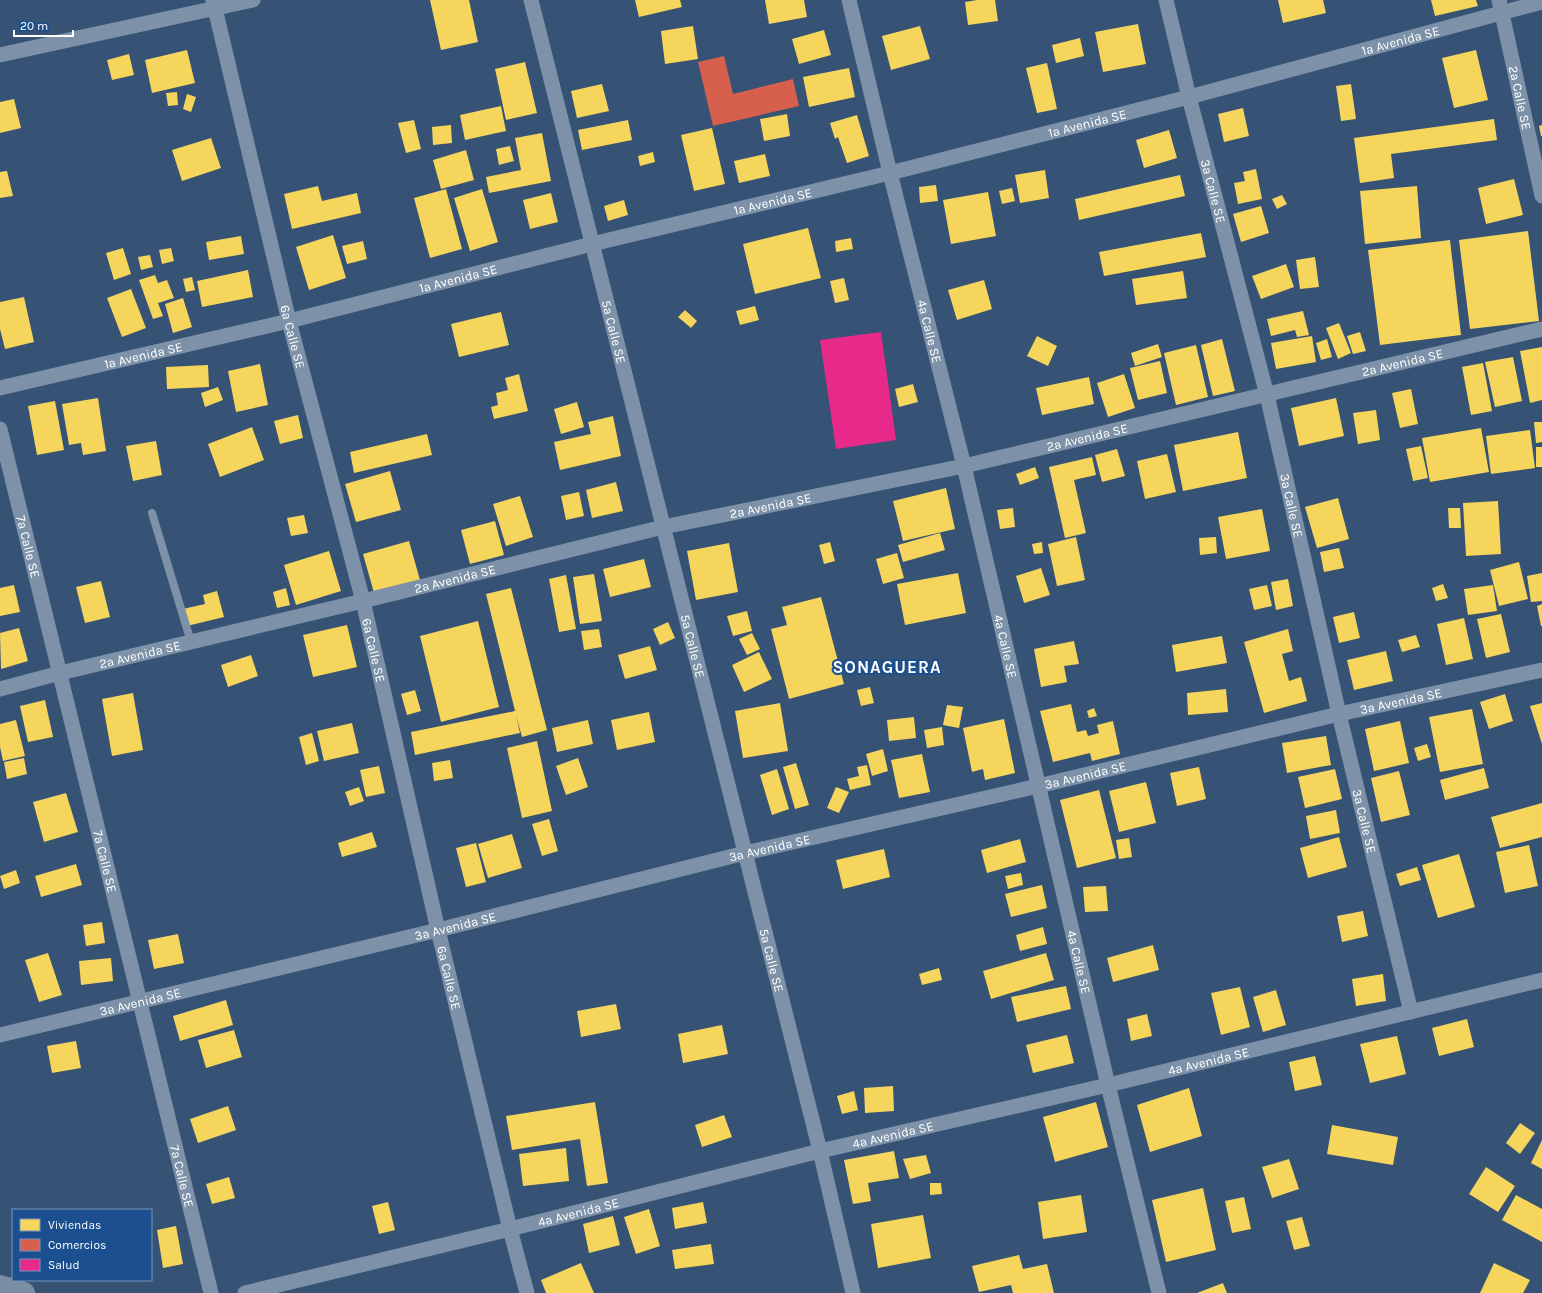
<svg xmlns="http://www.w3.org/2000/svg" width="1542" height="1293" viewBox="0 0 1542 1293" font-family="Karla,sans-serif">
  <rect width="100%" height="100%" fill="#365274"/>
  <path fill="#f6d55c" d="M430 0H469L478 42 441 50Z
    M635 0H680L682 7 639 17Z
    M765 0H804L807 17 769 24Z
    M977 0H995L998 21 968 25 965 2Z
    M1278 0H1323L1326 13 1283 23Z
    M1431 0H1476L1478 6 1435 16Z
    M1138 24 1146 64 1103 72 1095 32Z
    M693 26 698 59 665 64 661 31Z
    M920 26 930 59 891 70 882 36Z
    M824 30 831 55 799 64 792 39Z
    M1080 38 1084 56 1056 63 1052 45Z
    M187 50 195 83 152 93 145 60Z
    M1476 50 1488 100 1454 108 1442 58Z
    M129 54 134 75 112 80 107 60Z
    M525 62 537 113 506 120 495 69Z
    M1047 63 1057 109 1037 113 1026 68Z
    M849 68 855 97 809 107 803 77Z
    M602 84 609 111 577 118 571 91Z
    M1351 84 1356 119 1341 121 1336 86Z
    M177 92 178 105 168 106 166 93Z
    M187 94 196 97 191 112 183 109Z
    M14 99 21 128 0 133V102Z
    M501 106 506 131 465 140 460 115Z
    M1243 108 1249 136 1224 142 1218 114Z
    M787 114 790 136 764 141 760 119Z
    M857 115 869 156 847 163 838 137 835 139 830 123Z
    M1494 119 1497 140 1391 154 1394 178 1360 183 1354 138Z
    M414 120 421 149 406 153 398 123Z
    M628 120 632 140 582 150 578 130Z
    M451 125 452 143 433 145 432 127Z
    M1542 125V136H1541L1539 126Z
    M712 128 725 184 694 191 681 135Z
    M1169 130 1177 158 1144 168 1136 140Z
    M542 133 551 181 489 193 486 177 521 170 515 138Z
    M211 138 221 168 182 181 172 150Z
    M510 146 514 161 499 165 496 149Z
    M466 150 474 180 441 189 433 160Z
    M653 152 655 162 640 166 638 156Z
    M765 154 770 176 739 183 734 161Z
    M1256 169 1262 199 1238 204 1234 183 1245 181 1243 172Z
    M1045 170 1049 198 1020 203 1015 175Z
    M7 171 13 196 0 198V172Z
    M1180 175 1185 196 1079 220 1075 199Z
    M1514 179 1523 215 1486 224 1478 188Z
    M936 185 938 201 920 203 919 187Z
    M318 186 322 201 357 193 361 213 292 229 284 194Z
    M1417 186 1421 238 1365 244 1360 191Z
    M1012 188 1015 201 1002 204 999 191Z
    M446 189 462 249 430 258 414 198Z
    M482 189 498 242 470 251 454 198Z
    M988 192 996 236 951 244 943 200Z
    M551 193 558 222 530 229 523 200Z
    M1282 195 1287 204 1277 209 1272 199Z
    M624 200 628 215 608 221 604 206Z
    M1261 206 1269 233 1241 242 1233 214Z
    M808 228 821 278 755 294 743 244Z
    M1528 231 1539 321 1470 329 1459 240Z
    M1201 233 1206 257 1104 276 1099 252Z
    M333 235 346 278 309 290 296 247Z
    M241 236 244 254 209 260 206 242Z
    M851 238 853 249 836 252 835 241Z
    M1450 240 1461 335 1380 345 1368 250Z
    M363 241 367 259 347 264 342 246Z
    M123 248 131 274 114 280 106 253Z
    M171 248 174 261 162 264 159 250Z
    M150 255 153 267 141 270 138 257Z
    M1315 257 1319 287 1300 289 1296 260Z
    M1286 264 1294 287 1261 299 1252 276Z
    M248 270 253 297 202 307 197 281Z
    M1183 271 1187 298 1136 305 1132 279Z
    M155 275 158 283 167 280 174 298 158 303 163 316 153 319 139 280Z
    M192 277 195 290 186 292 183 279Z
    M844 278 849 300 835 303 830 281Z
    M984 280 992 309 957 320 948 290Z
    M131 289 146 328 122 337 107 298Z
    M24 297 34 342 5 349 0 329V302Z
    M183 298 192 327 173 333 165 304Z
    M755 306 759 320 740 325 736 311Z
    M685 310 697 321 691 328 678 317Z
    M1303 311 1309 335 1297 337 1295 330 1271 336 1267 319Z
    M501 312 509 345 459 357 451 324Z
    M1339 323 1351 353 1338 359 1326 328Z
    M1360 332 1366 351 1353 354 1347 336Z
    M1037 336 1057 346 1048 366 1027 356Z
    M1312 336 1316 362 1276 369 1271 343Z
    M1222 339 1235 391 1213 396 1201 345Z
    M1327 339 1332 357 1321 360 1316 343Z
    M1158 344 1162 357 1135 366 1131 353Z
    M1196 345 1208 397 1176 405 1164 353Z
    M1542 347V400L1530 403 1520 351Z
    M1513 357 1522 401 1495 407 1485 362Z
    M1160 361 1167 393 1138 400 1130 368Z
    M1483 363 1492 411 1471 415 1462 367Z
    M260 364 268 405 236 412 228 371Z
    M208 365 209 387 167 389 166 367Z
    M519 374 528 411 494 419 491 407 498 405 496 393 508 390 505 378Z
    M1124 374 1135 408 1108 417 1097 383Z
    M1089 377 1094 404 1042 415 1036 388Z
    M913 384 918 402 899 407 895 389Z
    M218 387 223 400 205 407 201 393Z
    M1411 389 1418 424 1400 428 1392 393Z
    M98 398 106 451 83 455 81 443 69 445 62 404Z
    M1336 398 1344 436 1299 446 1291 408Z
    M55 401 64 450 37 455 28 406Z
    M577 402 584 427 561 434 554 409Z
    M1376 410 1380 440 1358 444 1353 413Z
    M298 415 303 438 280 444 274 421Z
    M613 416 621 456 560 470 554 442 591 434 588 422Z
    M1534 422H1542V442L1536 443Z
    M252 427 264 460 220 477 208 444Z
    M1481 428 1489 472 1430 482 1422 438Z
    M1530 430 1535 468 1491 474 1486 436Z
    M1238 432 1247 478 1183 491 1174 445Z
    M427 434 432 455 354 473 350 452Z
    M156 441 162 475 133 481 126 446Z
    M1421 446 1428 478 1413 481 1406 449Z
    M1536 447H1542V467H1536Z
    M1117 449 1125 476 1102 482 1095 455Z
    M1167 454 1176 492 1145 499 1137 461Z
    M1092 457 1096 475 1074 480 1086 533 1065 538 1049 467Z
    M1035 467 1039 478 1020 485 1016 474Z
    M390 471 401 510 356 522 345 484Z
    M616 482 623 511 592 518 586 490Z
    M946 488 955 529 903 541 893 501Z
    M579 492 584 516 566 520 561 496Z
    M520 496 533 537 506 546 493 504Z
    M1338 498 1349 539 1317 548 1305 507Z
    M1498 501 1501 554 1466 556 1463 503Z
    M1013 508 1015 527 1000 529 997 510Z
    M1448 508H1460L1461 528H1449Z
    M1262 509 1270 551 1226 559 1218 517Z
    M304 515 308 533 291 536 287 518Z
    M495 521 504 555 470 564 461 530Z
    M940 533 945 550 903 562 898 545Z
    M1076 537 1085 580 1057 586 1048 544Z
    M1216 537 1217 553 1200 555 1199 538Z
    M409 541 420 580 374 593 363 554Z
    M830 542 835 561 824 564 819 545Z
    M1042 542 1043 553 1034 554 1032 544Z
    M729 543 738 592 696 600 687 551Z
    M1339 548 1344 568 1324 572 1320 552Z
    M329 551 341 591 296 605 284 565Z
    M897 553 904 578 883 584 876 559Z
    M644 559 651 587 610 597 603 569Z
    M1519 562 1528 599 1499 606 1490 570Z
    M1041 568 1050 595 1024 603 1016 576Z
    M958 573 966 613 905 625 897 584Z
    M1542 573V601L1531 602 1527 576Z
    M594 574 602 621 580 624 573 577Z
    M566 575 576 629 559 632 549 579Z
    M1288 579 1293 606 1276 610 1271 582Z
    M101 581 110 617 85 623 76 587Z
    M1443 584 1448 598 1436 601 1432 588Z
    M14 585 20 612 0 616V588Z
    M1267 585 1272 606 1254 610 1249 589Z
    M1493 585 1497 611 1468 615 1464 589Z
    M286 588 290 605 277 608 273 592Z
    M511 588 547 730 522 737 516 715 520 733 415 755 411 732 515 711 486 594Z
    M217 591 224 617 187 626 183 609 205 604 203 595Z
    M821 597 844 684 789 699 771 629 787 625 782 607Z
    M1542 604V626H1541L1537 606Z
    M747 611 752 631 733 636 727 616Z
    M1354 612 1360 638 1339 643 1333 617Z
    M1501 614 1510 652 1486 658 1477 619Z
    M1464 618 1473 659 1446 665 1437 624Z
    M478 621 499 707 441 722 420 636Z
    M668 622 675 638 660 645 653 629Z
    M347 625 357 667 313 677 303 635Z
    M19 628 28 661 1 669 0 633Z
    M599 629 602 647 584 650 581 631Z
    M1288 629 1293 651 1282 654 1289 681 1301 677 1307 701 1264 713 1244 642Z
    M752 633 760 649 747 655 739 639Z
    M1416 635 1420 647 1402 652 1398 640Z
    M1222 636 1227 663 1176 672 1172 645Z
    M1074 641 1079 664 1064 666 1067 682 1041 687 1034 649Z
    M650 646 657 670 625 679 618 655Z
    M1386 651 1393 681 1354 690 1347 660Z
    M759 652 772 679 744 692 732 665Z
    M251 655 258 676 228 687 221 665Z
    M870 687 874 703 861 706 857 690Z
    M1226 689 1228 712 1188 715 1187 693Z
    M415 690 421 711 407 715 401 694Z
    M133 693 143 750 112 756 102 699Z
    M1505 694 1513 721 1489 729 1480 702Z
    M45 700 53 737 28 742 20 706Z
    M780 703 788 751 743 758 735 711Z
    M1542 703V744L1530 706Z
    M1071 704 1077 732 1086 730 1088 736 1099 733 1097 725 1113 721 1120 754 1092 761 1090 753 1053 762 1040 711Z
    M947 705 963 707 959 728 943 725Z
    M1094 708 1097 716 1089 718 1087 711Z
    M1472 709 1483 764 1440 772 1429 717Z
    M649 712 655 742 617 750 611 720Z
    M914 717 916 738 889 741 887 720Z
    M1004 719 1015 773 985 780 983 769 972 772 963 728Z
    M16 720 25 756 3 761 0 747V724Z
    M588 720 593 744 557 752 552 728Z
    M1400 721 1409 763 1374 771 1365 729Z
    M352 723 359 753 324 761 317 731Z
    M942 727 944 745 927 748 924 730Z
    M312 733 319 761 306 765 299 737Z
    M1326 736 1331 765 1287 773 1282 743Z
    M537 741 552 811 522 818 507 748Z
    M1427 744 1431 757 1418 761 1414 748Z
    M883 749 888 771 872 776 866 754Z
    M922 754 930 792 899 798 891 760Z
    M24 758 27 774 7 779 4 762Z
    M578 758 588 787 566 795 556 766Z
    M450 760 453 778 434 781 432 763Z
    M796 763 809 805 795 809 783 767Z
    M867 765 871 785 850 790 847 779 859 776 857 767Z
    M379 766 385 793 366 797 360 770Z
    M1199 767 1206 799 1177 806 1170 773Z
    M1484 768 1489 788 1445 800 1440 780Z
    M777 769 789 809 772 815 760 775Z
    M1335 769 1342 799 1305 808 1298 777Z
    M1399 771 1410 815 1381 822 1371 778Z
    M1146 782 1156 823 1119 832 1109 791Z
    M359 787 364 801 350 806 345 792Z
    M836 787 849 792 839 813 827 808Z
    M1099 790 1116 858 1077 868 1060 800Z
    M66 793 78 832 44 842 33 802Z
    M1542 803V837L1500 848 1491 817Z
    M1336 810 1340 833 1310 839 1306 816Z
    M549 819 558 851 542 856 532 824Z
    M372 832 377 847 342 857 338 843Z
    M512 834 522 868 488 878 478 844Z
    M1339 837 1347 867 1308 878 1300 848Z
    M1129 838 1132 857 1119 859 1116 840Z
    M1020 839 1026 862 987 873 981 850Z
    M476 843 486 882 466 887 456 848Z
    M1529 845 1538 886 1505 893 1496 852Z
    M884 849 890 877 843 889 836 860Z
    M1459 854 1475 907 1438 918 1422 865Z
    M76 864 82 885 41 897 35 876Z
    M1417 867 1421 880 1400 886 1396 874Z
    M16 870 20 883 4 889 0 876Z
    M1021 873 1023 885 1008 889 1005 876Z
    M1042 885 1047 908 1011 917 1005 894Z
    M1106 886 1108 911 1085 912 1083 887Z
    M1363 911 1368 936 1342 942 1337 916Z
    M102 922 105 943 86 946 83 925Z
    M1043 927 1047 944 1020 951 1016 935Z
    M178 934 184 963 154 969 148 940Z
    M1153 945 1159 970 1113 982 1107 958Z
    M48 953 62 995 39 1002 25 960Z
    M1046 953 1054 980 991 999 983 971Z
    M111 958 113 981 81 985 79 961Z
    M939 968 942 980 922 985 919 974Z
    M1383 974 1386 1001 1356 1006 1352 979Z
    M1066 986 1071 1009 1017 1022 1011 997Z
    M1240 987 1250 1027 1221 1035 1211 993Z
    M1276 990 1286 1025 1263 1032 1253 997Z
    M226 1000 233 1025 180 1041 173 1016Z
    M616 1004 621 1029 581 1037 577 1011Z
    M1147 1014 1152 1036 1131 1041 1127 1019Z
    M1467 1019 1474 1047 1439 1056 1432 1028Z
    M722 1025 728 1054 683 1063 678 1034Z
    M234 1030 242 1057 206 1068 198 1040Z
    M1067 1035 1074 1063 1033 1073 1026 1045Z
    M1397 1036 1406 1074 1370 1083 1360 1044Z
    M76 1041 81 1068 52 1073 47 1046Z
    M1315 1056 1322 1085 1295 1091 1289 1062Z
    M893 1086 894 1111 865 1113 864 1088Z
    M1189 1088 1202 1136 1150 1152 1137 1105Z
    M854 1091 858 1110 842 1114 837 1096Z
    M595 1102 608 1183 587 1186 580 1139 512 1150 506 1116Z
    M1096 1102 1108 1147 1055 1162 1043 1117Z
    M228 1106 236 1130 198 1143 190 1119Z
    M724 1115 732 1137 702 1147 695 1125Z
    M1520 1123 1535 1133 1520 1154 1506 1143Z
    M1332 1125 1398 1137 1393 1165 1327 1154Z
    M1542 1140V1169L1531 1163Z
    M566 1148 569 1181 523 1186 519 1154Z
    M894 1151 899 1178 868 1183 871 1201 853 1204 844 1160Z
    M926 1155 931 1173 910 1179 903 1159Z
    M1289 1159 1299 1189 1272 1198 1262 1167Z
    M1486 1167 1515 1186 1498 1212 1469 1194Z
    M229 1177 235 1198 212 1204 206 1184Z
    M930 1183H941L942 1194 930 1195Z
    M1203 1188 1216 1250 1166 1262 1152 1200Z
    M1081 1195 1087 1232 1043 1239 1038 1202Z
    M1516 1195 1542 1209V1242L1502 1220Z
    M1244 1197 1251 1229 1232 1233 1225 1201Z
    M388 1202 395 1230 379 1234 372 1206Z
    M703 1202 707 1223 675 1229 672 1208Z
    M649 1209 660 1246 636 1254 624 1217Z
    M923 1215 931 1258 878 1268 871 1224Z
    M613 1216 620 1245 589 1253 583 1224Z
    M1302 1217 1310 1246 1294 1250 1286 1221Z
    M176 1226 183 1264 163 1268 157 1230Z
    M711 1244 714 1264 675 1269 672 1250Z
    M1019 1255 1023 1269 1047 1264 1054 1293H1013L1011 1285 979 1292 972 1266Z
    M581 1263 594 1293H546L541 1280Z
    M1494 1263 1530 1280 1523 1293H1480Z
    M1223 1283 1227 1293H1197Z"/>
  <path fill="#d6604d" d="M724 56 733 94 793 79 799 106 713 126 698 62Z"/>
  <path fill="#e7298a" d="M881 332 896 440 836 449 820 340Z"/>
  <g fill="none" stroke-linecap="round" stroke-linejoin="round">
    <path stroke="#7d92a8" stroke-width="8" d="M152 513 191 642"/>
    <g stroke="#7d92a8" stroke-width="15">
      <path id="s1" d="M213 0 289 321 363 601 438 930 510 1229 527 1293"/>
      <path id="s2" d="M531 0 820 1151 853 1293"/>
      <path id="s3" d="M849 0 890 173 964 466 1108 1085 1159 1293"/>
      <path id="s4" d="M1166 0 1189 97 1267 395 1339 714 1411 1012"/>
      <path id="s5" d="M1499 0 1542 196"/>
      <path d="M0 55 253 0"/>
      <path id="s6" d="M0 388 289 321 592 244 890 173 1189 97 1542 2"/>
      <path id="s7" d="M0 429 211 1293"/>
      <path id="s8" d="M0 689 60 673 363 601 663 527 964 466 1542 329"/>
      <path id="s9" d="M0 1035 438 930 745 853 1038 786 1339 714 1542 670"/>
      <path id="s10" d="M245 1293 510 1229 820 1151 1108 1085 1542 980"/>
    </g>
    <path stroke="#798da4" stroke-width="22" d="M0 1286 24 1293"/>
  </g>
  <g text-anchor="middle" stroke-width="4" stroke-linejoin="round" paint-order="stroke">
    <g font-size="13" fill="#fff" stroke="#1b4f8f">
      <text dy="5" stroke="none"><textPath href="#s6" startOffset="1443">1a Avenida SE</textPath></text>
      <text dy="5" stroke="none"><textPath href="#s5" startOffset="100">2a Calle SE</textPath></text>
      <text dy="5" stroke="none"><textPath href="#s6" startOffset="1119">1a Avenida SE</textPath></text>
      <text dy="5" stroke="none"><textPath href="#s4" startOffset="197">3a Calle SE</textPath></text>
      <text dy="5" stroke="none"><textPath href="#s6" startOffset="795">1a Avenida SE</textPath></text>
      <text dy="5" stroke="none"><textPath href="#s6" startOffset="471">1a Avenida SE</textPath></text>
      <text dy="5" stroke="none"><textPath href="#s3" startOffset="341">4a Calle SE</textPath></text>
      <text dy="5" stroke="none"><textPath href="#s2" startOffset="342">5a Calle SE</textPath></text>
      <text dy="5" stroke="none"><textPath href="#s1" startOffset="346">6a Calle SE</textPath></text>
      <text dy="5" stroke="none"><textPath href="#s6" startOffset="147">1a Avenida SE</textPath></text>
      <text dy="5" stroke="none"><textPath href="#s8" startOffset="1440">2a Avenida SE</textPath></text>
      <text dy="5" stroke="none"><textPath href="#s8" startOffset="1116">2a Avenida SE</textPath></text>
      <text dy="5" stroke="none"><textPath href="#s4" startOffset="521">3a Calle SE</textPath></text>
      <text dy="5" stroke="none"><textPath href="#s8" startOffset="792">2a Avenida SE</textPath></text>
      <text dy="5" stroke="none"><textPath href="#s7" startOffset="121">7a Calle SE</textPath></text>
      <text dy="5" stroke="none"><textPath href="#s8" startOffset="468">2a Avenida SE</textPath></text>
      <text dy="5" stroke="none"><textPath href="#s2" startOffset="666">5a Calle SE</textPath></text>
      <text dy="5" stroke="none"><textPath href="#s3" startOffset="665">4a Calle SE</textPath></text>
      <text dy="5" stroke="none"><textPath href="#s1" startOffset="670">6a Calle SE</textPath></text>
      <text dy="5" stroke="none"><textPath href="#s8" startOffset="144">2a Avenida SE</textPath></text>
      <text dy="5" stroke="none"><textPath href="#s9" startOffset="1440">3a Avenida SE</textPath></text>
      <text dy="5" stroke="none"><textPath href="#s9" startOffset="1116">3a Avenida SE</textPath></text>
      <text dy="5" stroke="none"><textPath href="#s4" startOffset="845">3a Calle SE</textPath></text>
      <text dy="5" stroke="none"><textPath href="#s9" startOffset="792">3a Avenida SE</textPath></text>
      <text dy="5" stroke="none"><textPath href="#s7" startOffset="445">7a Calle SE</textPath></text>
      <text dy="5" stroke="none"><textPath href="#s9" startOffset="468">3a Avenida SE</textPath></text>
      <text dy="5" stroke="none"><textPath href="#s2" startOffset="990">5a Calle SE</textPath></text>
      <text dy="5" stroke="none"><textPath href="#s3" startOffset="989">4a Calle SE</textPath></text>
      <text dy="5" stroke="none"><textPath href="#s1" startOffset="1006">6a Calle SE</textPath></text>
      <text dy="5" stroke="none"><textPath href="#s9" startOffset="144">3a Avenida SE</textPath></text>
      <text dy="5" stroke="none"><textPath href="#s10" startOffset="991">4a Avenida SE</textPath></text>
      <text dy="5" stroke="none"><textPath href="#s10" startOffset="667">4a Avenida SE</textPath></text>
      <text dy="5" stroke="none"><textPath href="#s7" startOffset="769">7a Calle SE</textPath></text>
      <text dy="5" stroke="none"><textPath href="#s10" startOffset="343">4a Avenida SE</textPath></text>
    </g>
    <g font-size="17" font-weight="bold" letter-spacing="1" fill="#fff" stroke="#1b4f8f">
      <text x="887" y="673">SONAGUERA</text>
    </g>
  </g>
  <rect x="12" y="1209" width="140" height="72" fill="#1b4f8f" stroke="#7695bc"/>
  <rect x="20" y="1219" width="20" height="12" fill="#f6d55c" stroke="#7695bc"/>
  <text x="48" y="1229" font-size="12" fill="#ffffff">Viviendas</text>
  <rect x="20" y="1239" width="20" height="12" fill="#d6604d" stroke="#7695bc"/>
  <text x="48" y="1249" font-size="12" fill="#ffffff">Comercios</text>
  <rect x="20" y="1259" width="20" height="12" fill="#e7298a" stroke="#7695bc"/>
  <text x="48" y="1269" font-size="12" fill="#ffffff">Salud</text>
  <path d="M14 30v6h59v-6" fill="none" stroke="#ffffff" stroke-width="2"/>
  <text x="20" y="30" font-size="12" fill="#ffffff" stroke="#1b4f8f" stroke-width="3" paint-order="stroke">20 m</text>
</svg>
